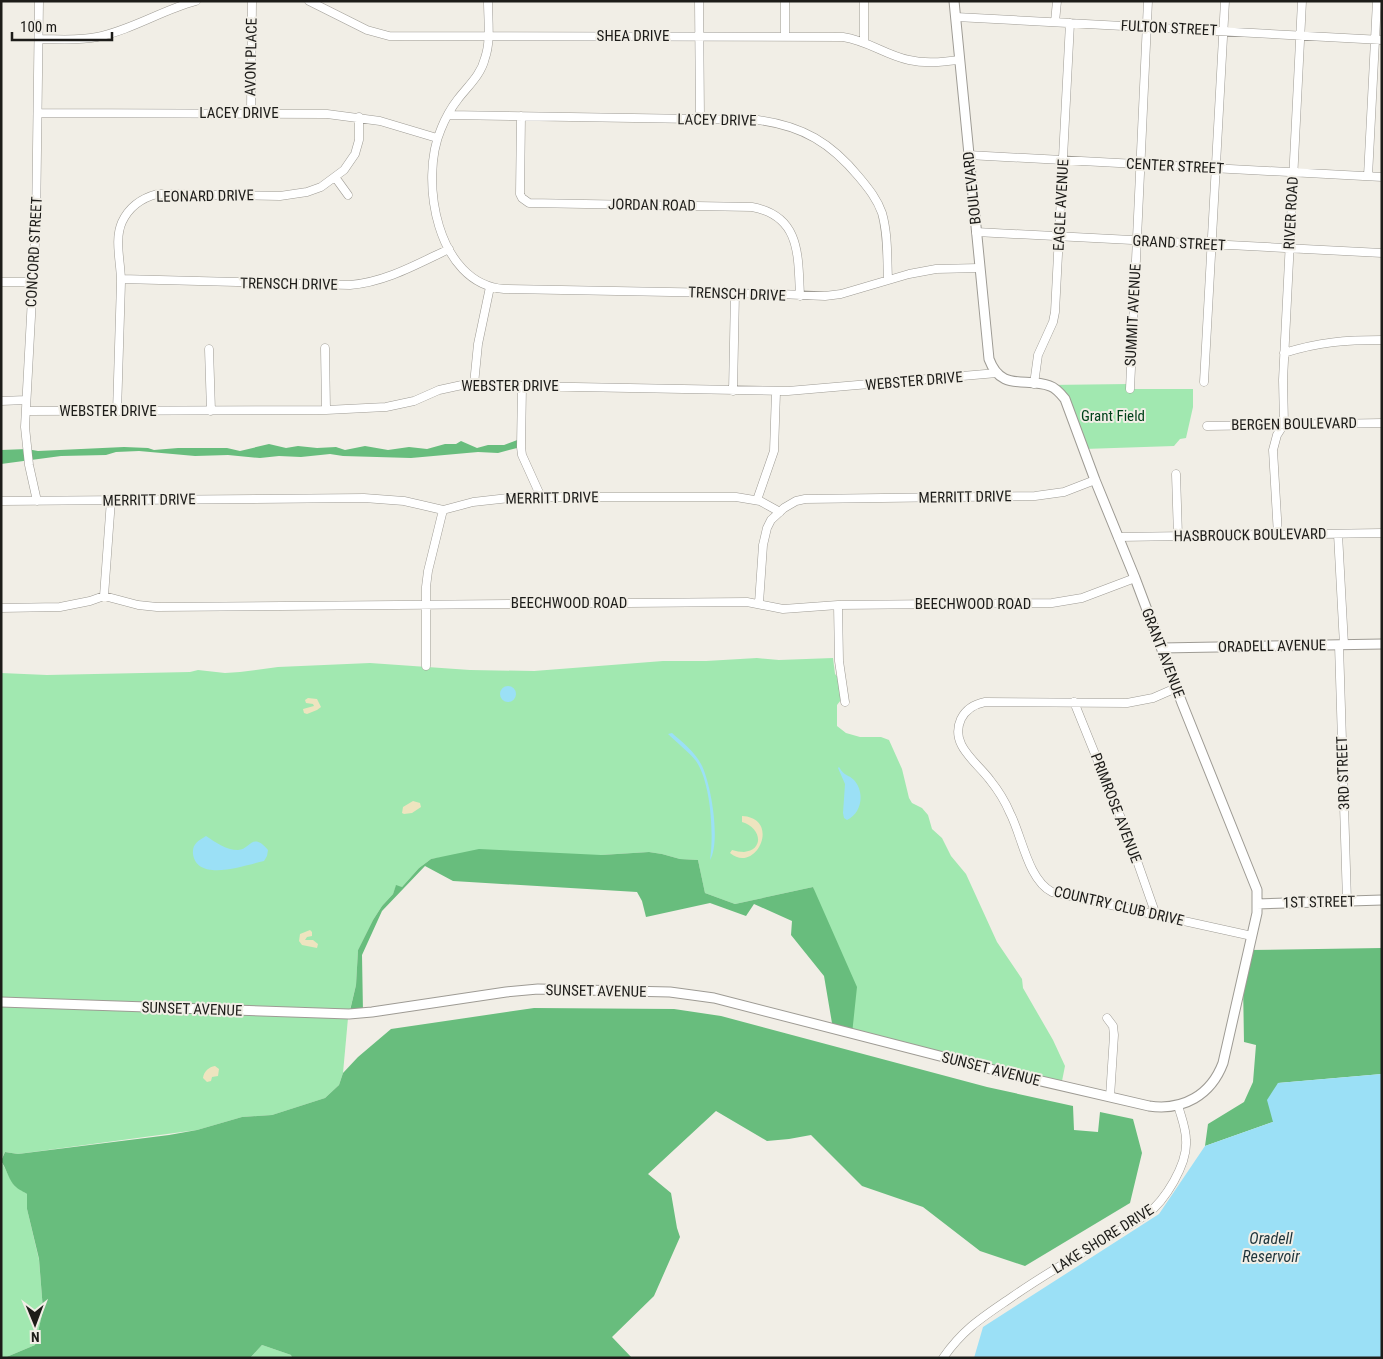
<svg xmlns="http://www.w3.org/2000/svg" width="1383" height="1359" viewBox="0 0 1383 1359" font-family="'Roboto Condensed',sans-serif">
  <rect width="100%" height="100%" fill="#f1eee6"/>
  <path fill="#a1e8b0" d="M1130 384V389H1193V407L1186 438 1180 439 1174 446 1084 449 1068 406 1048 385Z
    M757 658 779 660 833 658 835 674 842 682 844 696 837 705V726L846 733 860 737H881L889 740 902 769 909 798 912 803 922 808 928 815 932 829 942 838 951 856 966 874 997 942 1022 979 1023 988 1053 1040 1065 1066 1061 1086 852 1034V1020L813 887 735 904 705 893 698 860 680 859 662 854 649 852 601 855 444 857 431 859 419 868 402 887 396 886 393 894 382 906 373 920 358 950 356 985 348 1018 343 1073 339 1085 325 1098 272 1115 242 1117 197 1130 18 1154 5 1152 1 1160V673L47 675 190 672 198 670 225 673 240 672 278 667 370 663 470 670 534 671 663 661H706Z
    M1 1161 14 1185 27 1194V1209L39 1260 43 1310 35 1345 4 1358H1Z
    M262 1345 291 1355 292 1358H250Z"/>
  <path fill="#68bd7d" d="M520 439 521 450 517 448 498 453 478 452 411 458 343 456 330 454 301 457 279 456 260 458 228 455 195 456 139 451 116 452 106 455 61 456 1 464V450L27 449 38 451 124 447 148 448 154 450 178 448H227L240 451 269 444 286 448 298 446 317 448 336 447 345 450 365 446 388 450 409 447 427 449 445 444H456L461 441 477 448 488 445H504Z
    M479 849 601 855 649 852 662 854 680 859 698 860 705 893 735 904 813 887 857 987 852 1034 833 1029 824 976 791 935 792 921 754 904 746 916 710 903 646 917 642 901 637 892 453 881 425 866 382 911 362 955 363 1013 352 1014 348 1019 356 985 358 950 373 920 382 906 393 894 396 885 402 887 419 868 431 859Z
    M1382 948V1074L1278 1083 1273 1122 1205 1146 1208 1124 1244 1102 1253 1082 1256 1045 1244 1042 1243 982 1249 950Z
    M534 1008 674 1009 721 1016 987 1087 1073 1106 1074 1130 1098 1132 1100 1112 1133 1119 1142 1153 1130 1203 1025 1266 980 1251 923 1207 862 1186 811 1135 789 1139 767 1141 716 1111 648 1174 671 1193 677 1228 680 1237 654 1296 612 1337 632 1358H292L291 1355 262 1345 250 1358H4L35 1345 43 1310 39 1259 27 1209V1194C22 1191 16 1188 13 1184 8 1177 6 1168 1 1161L5 1152 18 1154 169 1135 197 1130 242 1117 272 1115 325 1098 339 1085 343 1073 358 1057 391 1029Z"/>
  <path fill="#eee4bf" d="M308 698 317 699 321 707 317 710 307 714 304 713 303 709 314 706 313 704 306 703 305 700Z
    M413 801 420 803 421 807 412 813 404 814 402 813 403 807Z
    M742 816C782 818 756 875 730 853L732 850C736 851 740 852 744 852 765 850 761 827 742 822Z
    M310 930 312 932V936L307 937 305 940H313L318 944 317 948 302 945 299 941 300 934Z
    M215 1066 219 1069 218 1076 212 1077 211 1081 207 1082 203 1078C204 1071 209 1067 215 1066Z"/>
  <path fill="#9be0f6" d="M500 694a8 8 0 1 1 16 0a8 8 0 1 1-16 0Z
    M672 733C682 742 694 751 701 764 711 782 721 842 710 860 714 834 711 783 696 761 688 751 677 743 668 734Z
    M839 767C845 777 848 774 854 780 865 792 862 813 847 820L844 818 843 813 845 784 838 768Z
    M206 836C215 842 226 850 238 850 250 850 252 831 268 850L267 856 264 861C246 865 197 883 193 854 192 844 198 841 206 836Z
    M1382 1074V1358H974L983 1327 1159 1214 1205 1146 1273 1122 1267 1100 1278 1083Z"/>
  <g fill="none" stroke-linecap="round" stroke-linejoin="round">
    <defs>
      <path id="minor" d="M309 1 367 30 389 36 843 37C869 41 885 55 909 60 926 64 942 62 959 60
        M488 1C488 20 491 41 485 58 481 75 468 86 458 99 451 108 445 119 441 129 419 180 437 284 504 289L779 294 825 296 841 294 909 274 936 269 979 268
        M699 1 700 119
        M785 1V37
        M956 17 1382 40
        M1055 22 1057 1
        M39 39C58 39 78 41 97 37 132 30 162 10 196 1
        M864 41V1
        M38 113 327 114 380 121 437 138
        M251 113 252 1
        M448 115 758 120C803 126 831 143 859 177 869 189 877 199 882 213 888 234 887 257 888 279
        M521 116 520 194 522 198 529 203 752 207C801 216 798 256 800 296
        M968 155 1382 177
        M1368 176 1377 1
        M335 177 348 195
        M976 232 1382 253
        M121 279 350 285C386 282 417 264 449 249
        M1 282H32
        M325 348 326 410
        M209 349 211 411
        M1284 353C1319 342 1345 340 1382 340
        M1204 382 1225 1
        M474 384 478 344 490 287
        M1034 384 1038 355 1053 322 1055 312 1070 23
        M522 386 521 447 522 455 541 497
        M1130 389 1148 1
        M733 391 735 293
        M1 401 26 400
        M26 411 326 410 386 407 414 401 439 390 462 385 788 391 997 373
        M117 412C118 368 120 325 121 282 121 262 114 240 122 222 129 207 142 198 157 194L280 196 307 192 321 187 344 170 355 154 359 140V117
        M1207 426 1382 423
        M1176 474 1178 536
        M757 500 774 451 776 392
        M1 501 364 498 404 501 443 510 473 502 518 497H736L760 501 780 512
        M37 501 29 465 25 427 36 224 39 1
        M1338 534 1344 645
        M1278 535 1273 450 1277 435 1284 424 1283 380 1302 1
        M1118 537 1382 533
        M104 596 111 500
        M759 603 763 545 767 528 771 520 784 508 796 501 805 499 1035 496 1064 492 1095 480
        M838 605 839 661 845 702
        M1 608 60 607 90 601 104 596 138 605 157 607 747 602 783 609 838 605 1052 603 1082 598 1135 578
        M1339 645 1347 901
        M426 666V587L428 571 443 510
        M1176 688 1153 698 1127 703 985 702C975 704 966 709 961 719 949 745 977 762 990 780 998 790 1005 801 1010 813 1022 836 1028 880 1052 892L1252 936
        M1074 702 1129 838 1156 915
        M1107 1018 1113 1026 1114 1035 1110 1097
        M943 1358C964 1328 983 1317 1012 1297 1055 1267 1101 1242 1146 1215 1165 1201 1188 1164 1186 1140 1186 1128 1181 1117 1178 1105"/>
      <path id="tertiary" d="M1162 648 1382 644
        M1257 904 1382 900
        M1 1002 349 1014 372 1012 506 992 538 989 670 992 714 998 1002 1072 1149 1106C1183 1111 1211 1095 1223 1063L1257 913V890L1182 703 1135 578 1095 480 1065 399C1061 394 1056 388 1050 386 1025 377 1001 392 989 359L954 1"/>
    </defs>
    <use href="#minor" stroke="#9e9b94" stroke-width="9"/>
    <use href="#tertiary" stroke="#9e9b94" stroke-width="11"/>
    <use href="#minor" stroke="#fff" stroke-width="8"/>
    <use href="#tertiary" stroke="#fff" stroke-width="9"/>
  </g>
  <g text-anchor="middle" stroke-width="4" stroke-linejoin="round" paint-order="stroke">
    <g font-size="15" fill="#1d1c19" stroke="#f1eee6">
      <text transform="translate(1169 28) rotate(3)" y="5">FULTON STREET</text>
      <text x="633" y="41">SHEA DRIVE</text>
      <text transform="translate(251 57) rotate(-89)" y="5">AVON PLACE</text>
      <text x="239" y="118">LACEY DRIVE</text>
      <text transform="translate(717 120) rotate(1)" y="5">LACEY DRIVE</text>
      <text transform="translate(1175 166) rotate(3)" y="5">CENTER STREET</text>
      <text transform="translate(972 188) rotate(-96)" y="5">BOULEVARD</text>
      <text transform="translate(205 196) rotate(-1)" y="5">LEONARD DRIVE</text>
      <text transform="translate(652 205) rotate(1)" y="5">JORDAN ROAD</text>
      <text transform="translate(1061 205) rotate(-87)" y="5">EAGLE AVENUE</text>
      <text transform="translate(1291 213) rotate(-87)" y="5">RIVER ROAD</text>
      <text transform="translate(1179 243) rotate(3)" y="5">GRAND STREET</text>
      <text transform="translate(34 252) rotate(-87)" y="5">CONCORD STREET</text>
      <text transform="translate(289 284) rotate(1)" y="5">TRENSCH DRIVE</text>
      <text transform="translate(737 294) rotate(2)" y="5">TRENSCH DRIVE</text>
      <text transform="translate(1133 315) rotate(-87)" y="5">SUMMIT AVENUE</text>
      <text transform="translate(914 381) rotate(-5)" y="5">WEBSTER DRIVE</text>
      <text x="510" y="391">WEBSTER DRIVE</text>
      <text x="108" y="416">WEBSTER DRIVE</text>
      <text transform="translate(1294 424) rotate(-1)" y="5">BERGEN BOULEVARD</text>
      <text transform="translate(965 497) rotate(-1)" y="5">MERRITT DRIVE</text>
      <text transform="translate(552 498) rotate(-1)" y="5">MERRITT DRIVE</text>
      <text transform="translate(149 500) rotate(-1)" y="5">MERRITT DRIVE</text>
      <text transform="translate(1250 535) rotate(-1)" y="5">HASBROUCK BOULEVARD</text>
      <text x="569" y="608">BEECHWOOD ROAD</text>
      <text x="973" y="609">BEECHWOOD ROAD</text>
      <text transform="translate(1272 646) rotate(-1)" y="5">ORADELL AVENUE</text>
      <text transform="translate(1163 653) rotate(69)" y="5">GRANT AVENUE</text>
      <text transform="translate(1343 773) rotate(-92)" y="5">3RD STREET</text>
      <text transform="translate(1116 808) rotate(69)" y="5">PRIMROSE AVENUE</text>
      <text transform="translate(1319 902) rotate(-1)" y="5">1ST STREET</text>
      <text transform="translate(1119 906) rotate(13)" y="5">COUNTRY CLUB DRIVE</text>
      <text transform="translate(596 991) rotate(1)" y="5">SUNSET AVENUE</text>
      <text transform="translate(192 1009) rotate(2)" y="5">SUNSET AVENUE</text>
      <text transform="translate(991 1069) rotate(14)" y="5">SUNSET AVENUE</text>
      <text transform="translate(1103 1239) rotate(-32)" y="5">LAKE SHORE DRIVE</text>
    </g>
    <g font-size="15" fill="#00421a" stroke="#f1eee6">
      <text x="1113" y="421">Grant Field</text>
    </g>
    <g font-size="16" font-style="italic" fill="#1d333a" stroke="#f1eee6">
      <text x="1271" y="1244">Oradell<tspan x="1271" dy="18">Reservoir</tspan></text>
    </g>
  </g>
  <rect width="1383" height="1359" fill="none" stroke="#1d1c19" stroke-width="5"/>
  <g transform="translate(35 1324) rotate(179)" stroke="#f1eee6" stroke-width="4" paint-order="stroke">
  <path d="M0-4L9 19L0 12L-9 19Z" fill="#1d1c19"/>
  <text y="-8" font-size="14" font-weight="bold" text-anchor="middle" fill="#1d1c19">N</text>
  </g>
  <path d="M12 32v8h100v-8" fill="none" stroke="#1d1c19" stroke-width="2.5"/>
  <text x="20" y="32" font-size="15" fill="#1d1c19" stroke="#f1eee6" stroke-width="4" paint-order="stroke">100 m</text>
</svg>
